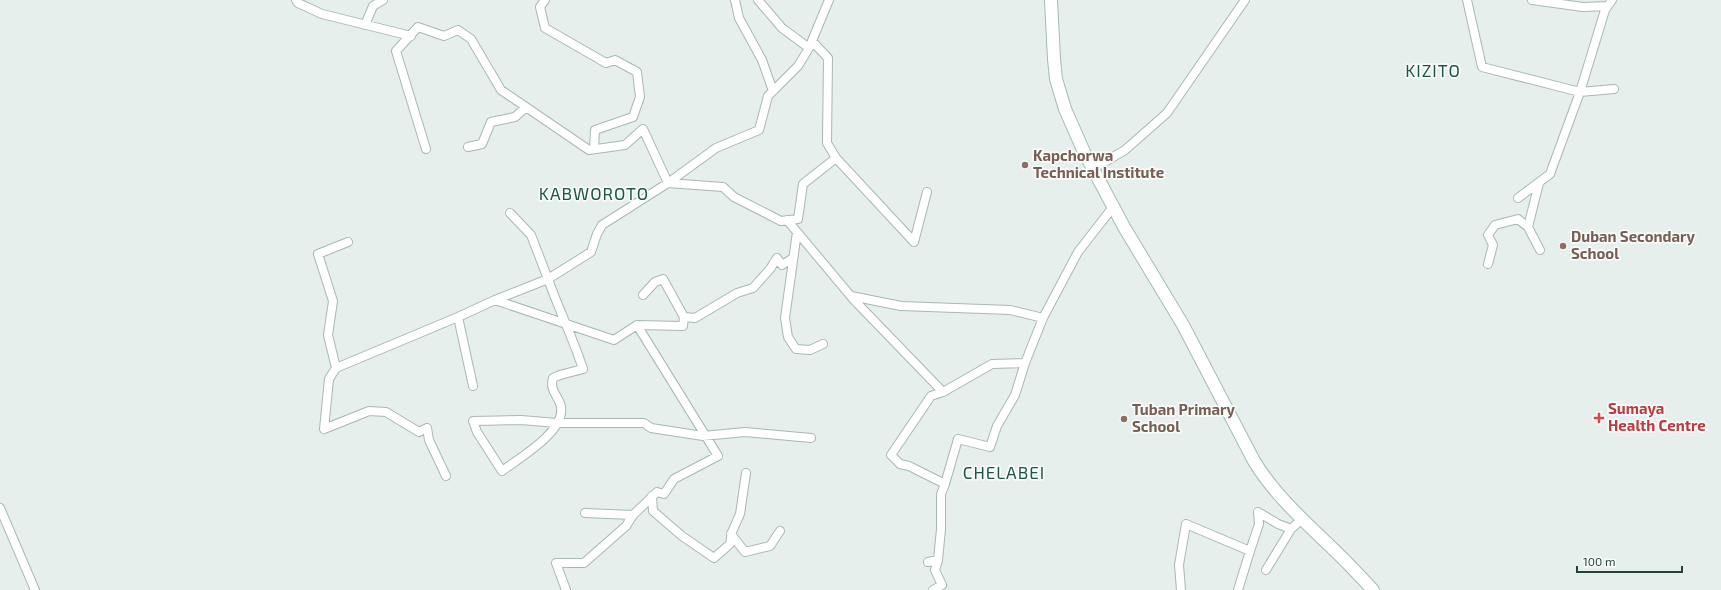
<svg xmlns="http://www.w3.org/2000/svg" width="1721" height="590" viewBox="0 0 1721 590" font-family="'Exo 2',sans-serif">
  <rect width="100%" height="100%" fill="#e6efeb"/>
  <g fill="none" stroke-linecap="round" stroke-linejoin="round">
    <defs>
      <path id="street" d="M296 0 298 3 322 14 411 36
        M545 0 540 7 545 28 606 63 615 60 637 72 640 97 633 117 595 130 594 149
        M735 0 739 18 762 60 773 91
        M758 0 782 28 809 48 829 0
        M1467 0 1482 67 1580 92 1614 89
        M1532 0 1583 7 1607 6
        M365 25 373 6 383 0
        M809 48 798 66 768 96 759 130 716 148 668 183 723 187 734 197 781 221 798 219 803 184 836 158 827 143 828 58 812 41
        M468 147 482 144 491 122 515 117 526 107
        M426 149 396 51 418 27 444 36 458 30 471 39 501 90 589 150 625 145 643 129 668 183 602 225 597 234 591 252 548 279 531 235 510 213
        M836 158 914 242 927 192
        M1093 169 1125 150 1167 113 1245 0
        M1539 183 1528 227 1540 250
        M1518 198 1550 174 1580 92 1605 10 1612 0
        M787 220 854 300 943 392
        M797 232 785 318 788 337 796 349 810 350 823 344
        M1488 264 1493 245 1488 235 1495 225 1518 219 1528 227
        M851 296 901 306 1010 310 1043 318 1025 363 992 364 943 392 931 396 891 455 900 464 909 466 945 484 958 439 990 447 997 426 1015 395 1025 363
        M495 300 614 340 637 325 683 326 684 317 663 279 655 282 643 295
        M684 317 695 318 737 293 753 288 770 269 777 258 782 265 793 258
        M1043 318 1078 252 1113 207
        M336 368 328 335 333 301 318 254 348 242
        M473 386 458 317 495 300 548 279C559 310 573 338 583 369 573 372 562 373 553 378 549 391 559 396 561 407 565 432 519 458 502 471L477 432 473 421 521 420 557 423H644L651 428 703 436 745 432 811 438
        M446 476 429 440 427 428 419 432 386 412 369 411 324 429 329 379 336 368 458 317
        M652 496 653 511 682 536 714 558 730 544 732 532 740 514 746 473
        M0 508 35 590
        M585 513 633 515 657 492 664 494 674 479 718 456 637 325
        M731 534 745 552 770 546 780 531
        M928 562 938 560 941 529V494L945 484
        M1266 570 1291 529
        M566 590 556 563H584L626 526 633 515
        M933 590 942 585 935 570 938 560
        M1181 590 1179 565 1186 524 1250 551 1259 524 1258 512 1278 524 1291 529 1302 519
        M1238 590 1250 551"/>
      <path id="secondary" d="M1051 0 1054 59 1056 79 1065 109 1084 152 1124 227 1183 325 1254 461C1274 494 1302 519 1330 546 1345 560 1359 575 1373 590"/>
    </defs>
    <use href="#street" stroke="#a8b8b2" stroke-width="10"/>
    <use href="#secondary" stroke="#a4bbb3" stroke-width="14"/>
    <use href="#street" stroke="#fff" stroke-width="8"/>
    <use href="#secondary" stroke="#fff" stroke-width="12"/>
  </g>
  <g fill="#8d6e63" stroke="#f7fbf9" stroke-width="1.5">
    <circle cx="1025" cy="165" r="4"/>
    <circle cx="1563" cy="246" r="4"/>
    <circle cx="1124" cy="419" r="4"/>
  </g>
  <path fill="#e0444e" stroke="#f7fbf9" stroke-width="1.5" d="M1597 412h4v4h4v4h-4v4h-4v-4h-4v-4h4z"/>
  <g text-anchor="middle" stroke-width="3.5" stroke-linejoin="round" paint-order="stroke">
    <g font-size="15" font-weight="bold" fill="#785e54" stroke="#f7fbf9" text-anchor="start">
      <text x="1033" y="161">Kapchorwa<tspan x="1033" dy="17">Technical Institute</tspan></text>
      <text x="1571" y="242">Duban Secondary<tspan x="1571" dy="17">School</tspan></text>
      <text x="1132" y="415">Tuban Primary<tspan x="1132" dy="17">School</tspan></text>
    </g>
    <g font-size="15" font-weight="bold" fill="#be3a42" stroke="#f7fbf9" text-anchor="start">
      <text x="1608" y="414">Sumaya<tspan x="1608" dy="17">Health Centre</tspan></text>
    </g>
    <g font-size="17" letter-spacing="1" fill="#1f5548" stroke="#f7fbf9">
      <text x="1433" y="77">KIZITO</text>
      <text x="594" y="200">KABWOROTO</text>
      <text x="1004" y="479">CHELABEI</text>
    </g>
  </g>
  <path d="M1577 566v6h105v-6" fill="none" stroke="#24423a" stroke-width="2"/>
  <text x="1583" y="566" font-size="12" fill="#24423a" stroke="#f7fbf9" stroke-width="3" paint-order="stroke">100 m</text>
</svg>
